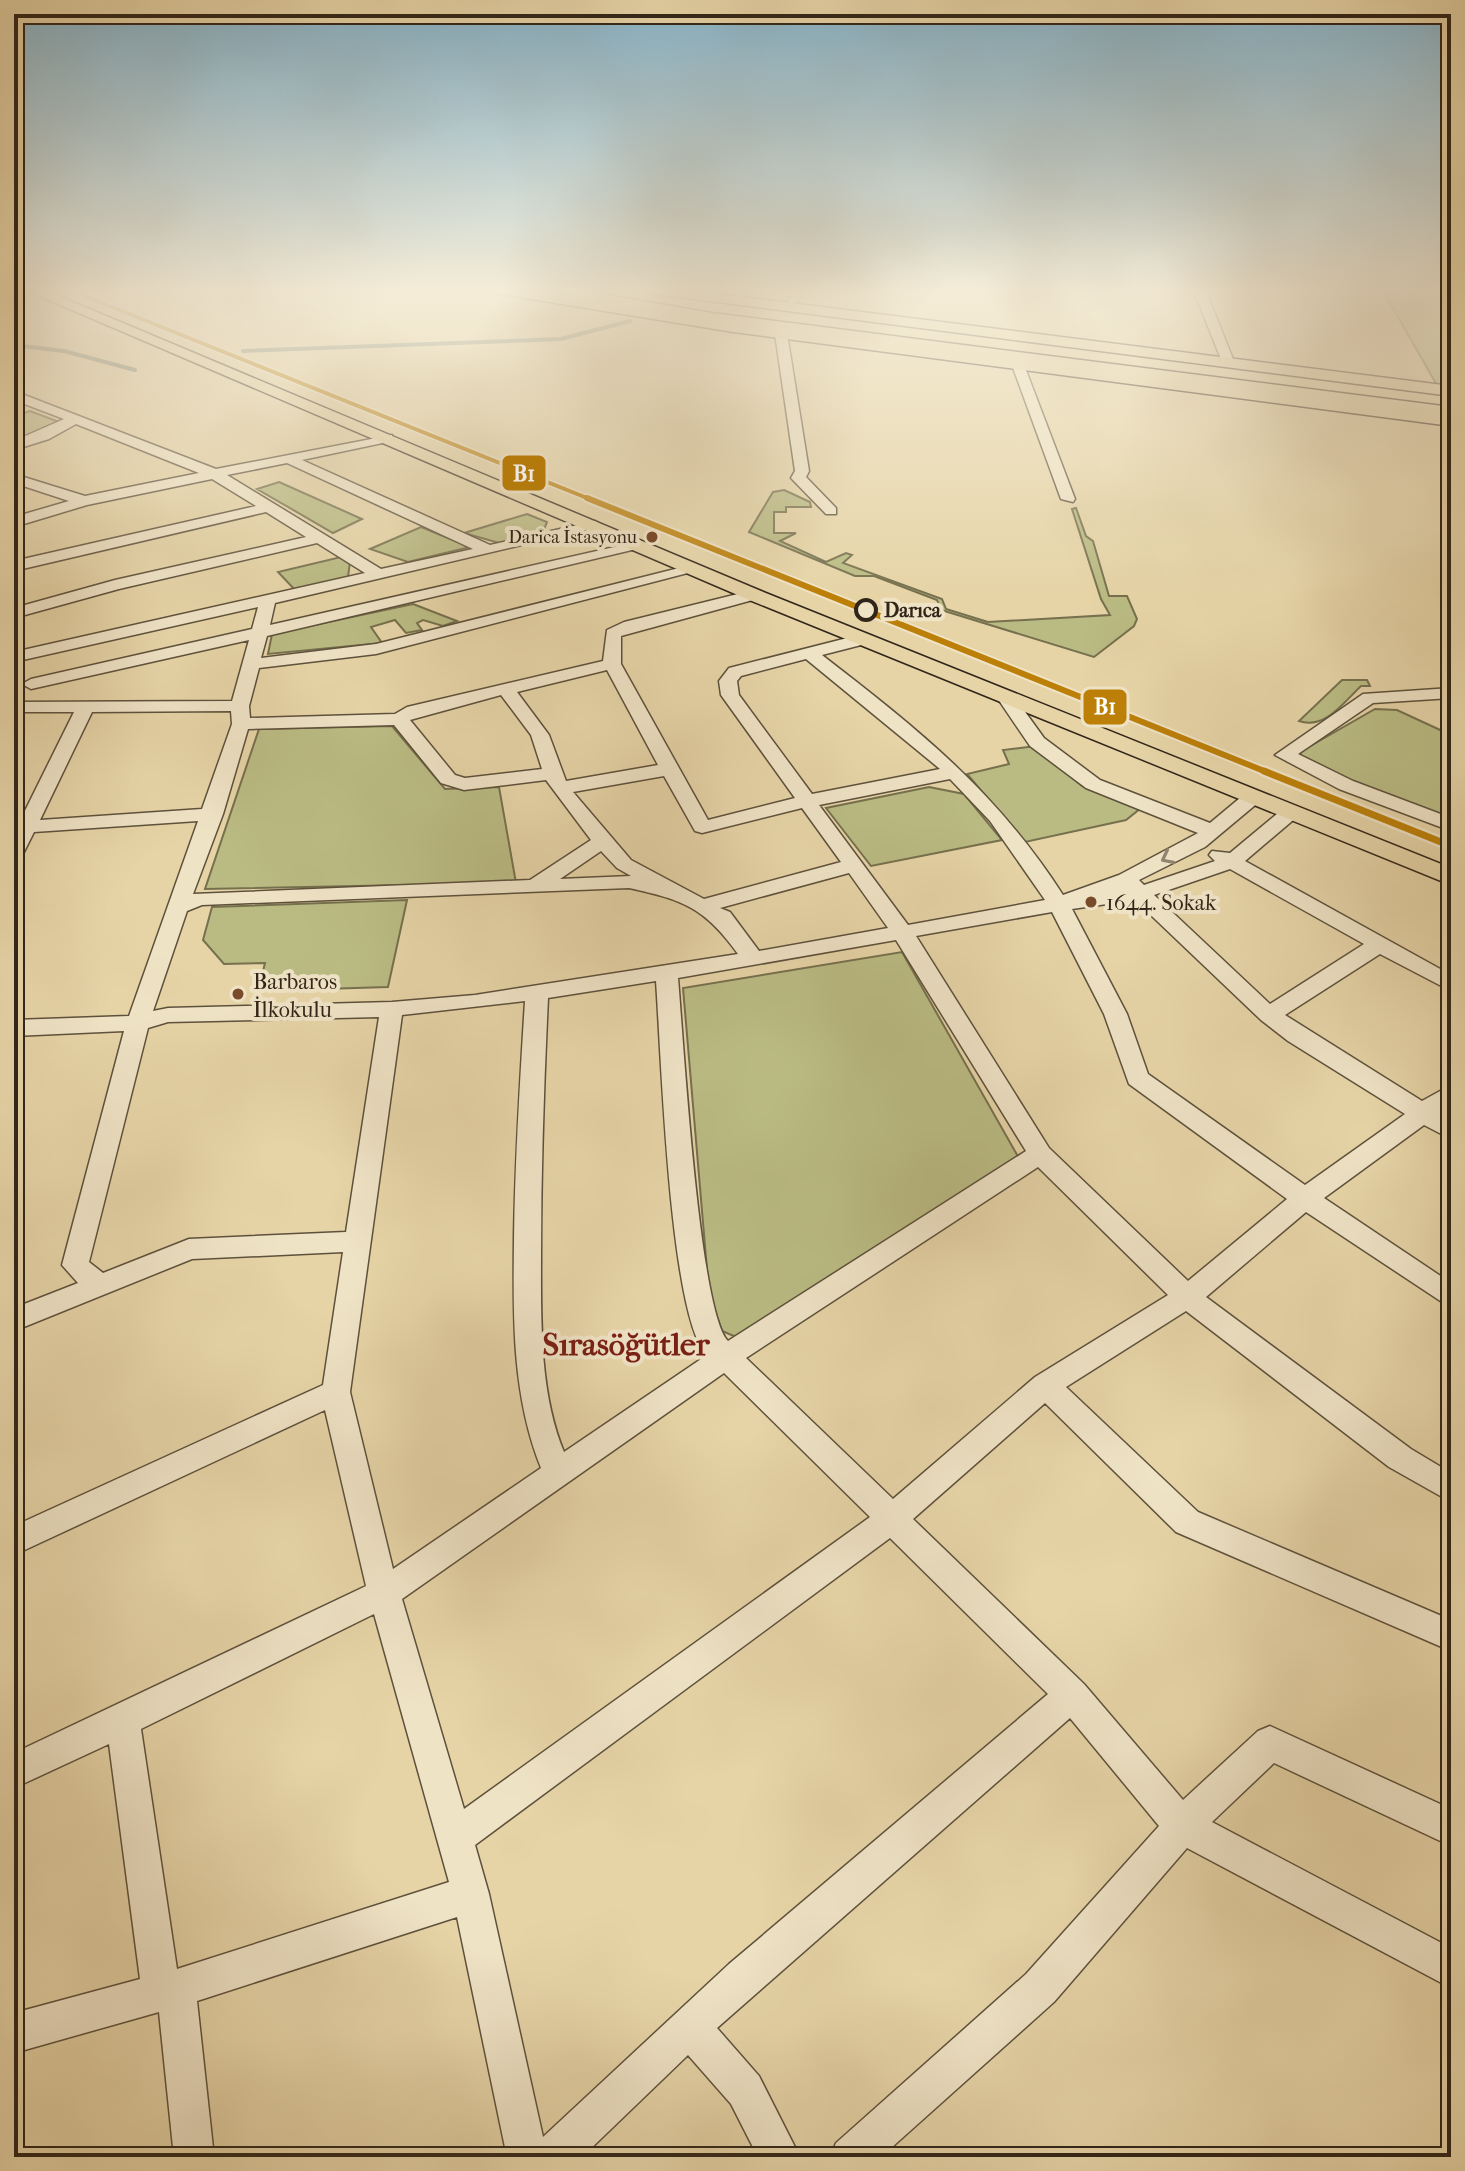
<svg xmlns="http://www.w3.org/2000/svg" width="1465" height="2171" viewBox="0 0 1465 2171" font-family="'IM FELL French Canon',serif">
  <rect width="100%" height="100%" fill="#e6d4a7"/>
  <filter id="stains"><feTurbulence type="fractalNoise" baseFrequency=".0025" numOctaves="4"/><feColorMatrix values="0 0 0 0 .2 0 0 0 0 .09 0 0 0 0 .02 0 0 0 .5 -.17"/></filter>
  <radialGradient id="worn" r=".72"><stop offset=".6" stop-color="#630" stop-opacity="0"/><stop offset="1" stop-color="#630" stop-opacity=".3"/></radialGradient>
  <path fill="#babb83" stroke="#76704e" stroke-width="2" d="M1382 289 1451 292V388L1438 387Z
    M30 411 62 423 14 443V416Z
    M279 482 362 519 333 533 257 489Z
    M784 490 810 502 811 507H786V512H774V533H796L780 541 826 562 846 553 852 555 843 563 942 599 946 609 988 622 1110 615 1101 599 1072 509 1076 508 1086 536 1093 541 1109 596H1127L1137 619 1134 626 1094 657 941 610 937 600 874 576H855L749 532 773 492Z
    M527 514 547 522 543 532 499 543 464 533Z
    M421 527 470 547 408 562 370 549Z
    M341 557 350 562 348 577 295 590 278 572Z
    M413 604 457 621 443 626 423 620 417 623 422 630 406 633 395 620 371 627 382 643 268 654 272 634Z
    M1342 680H1367L1370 686H1361C1344 702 1325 730 1299 721Z
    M1375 709 1397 710 1451 735V819L1302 761 1300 752Z
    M392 726 445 789 499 787 516 883 205 889 259 729Z
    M1036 746 1082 786 1141 808 1126 820 1025 842 967 774 1009 764 1003 750Z
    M929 787 964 794 1002 840 871 866 826 808Z
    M407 900 388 987 258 991 265 963 224 964 203 940 212 907Z
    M902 952 1020 1160 741 1339 722 1331 709 1293 683 988Z"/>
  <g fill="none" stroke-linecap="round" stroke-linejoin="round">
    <path stroke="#6e7d6e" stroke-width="4" d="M14 345 64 351 135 370
      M243 351 561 339 630 321"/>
    <defs>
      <path id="minor" d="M794 289H806L791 310H783Z
        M1193 289H1205L1233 359 1228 367 1218 364 1221 359Z
        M781 330 787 334 809 471 806 477 836 508V514H826L791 478 795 471 775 334Z
        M1018 361 1024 365 1075 499 1073 502 1061 499 1012 365Z
        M14 391 216 469 392 435V441L302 460 490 545 595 521 603 526 275 603 270 625 641 541 649 546 267 636 261 658 376 644 695 564 703 569 376 654 259 668 249 706 250 718 395 714 407 707 603 661 607 630 624 622 754 590 762 595 760 598 621 636V664L708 820 795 798 721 695 719 681 729 668 863 634 869 635V643L822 655C919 730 996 791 1063 895L1119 875 1198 833 1086 788 1030 746 998 699 1001 695H1013L1044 738 1100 780 1210 823 1246 793H1260L1263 797 1260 801 1205 847 1139 880 1144 885 1215 861 1209 855 1212 851 1230 853 1284 808H1298L1301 812 1298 816 1245 861 1451 975V991L1380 954 1285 1015 1422 1101 1451 1085V1105L1441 1112 1451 1119V1139L1424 1125 1324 1198 1451 1283V1308L1306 1212 1206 1297 1411 1449 1451 1473V1502L1389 1467 1186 1311 1066 1387 1198 1512 1451 1620V1651L1176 1532 1045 1403 913 1519 1084 1684 1183 1800 1258 1731 1270 1726 1451 1809V1846L1274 1763 1212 1822 1451 1948V1988L1187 1848 1054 2002 881 2157H830L836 2143 1026 1974 1159 1826 1070 1718 717 2028 759 2076 800 2157H758L731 2104 688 2055 582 2157H507L457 1917 197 2001 214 2157H174L159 2012 14 2053V2013L140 1979 109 1744 14 1788V1753L366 1586 325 1410 14 1555V1526L323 1385 343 1252 192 1259 14 1331V1308L78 1283 62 1265 124 1031 14 1036V1020L129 1016 198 821 34 832 21 858 14 860V833L74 712H14V702L232 701 249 640 31 689 22 684 31 679 252 629 258 607 14 662V652L365 573 317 543 119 589 14 618V608L115 580 306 537 266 512 14 571V561L256 506 212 479 87 505 14 527V517L69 501 14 483V474L85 496 199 473 76 424 49 439 14 450V441L64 419 14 400ZM287 463 473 549 381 569 227 475ZM806 659 940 769 812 794 739 695 737 681 741 676ZM607 670 658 765 566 781 549 735 517 692ZM501 695 531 735 542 769 465 778 455 775 410 720ZM231 711 232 724 202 809 40 820 92 712ZM394 725 441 783 464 790 546 780 591 840 530 880 193 894 223 814 248 729ZM664 776 695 831 702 833 802 808 841 862 704 899 631 860 573 792ZM950 779 990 821 1045 900 908 925 819 805ZM601 851 617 868 631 876 560 879ZM1230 869 1364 944 1270 1004 1154 895ZM849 873 888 928 759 951 730 912 720 908ZM629 888C684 900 705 908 738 954L475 995 392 1002 168 1008 153 1011 187 911 202 905ZM1135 900 1261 1020 1288 1041 1405 1114 1305 1185 1148 1074 1127 1014 1072 909ZM1052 912 1104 1014 1129 1084 1287 1199 1188 1281 1049 1148 916 936ZM896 940 1026 1151 728 1341C699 1313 683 1035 678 978ZM656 981C661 1047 669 1319 707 1355L564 1452C539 1392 541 1318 541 1254 541 1168 544 1083 548 998ZM525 1001C520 1081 515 1160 514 1240 513 1317 512 1396 541 1468L393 1569 350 1392 402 1015ZM379 1017 346 1232 189 1239 103 1273 89 1262 148 1028 168 1022ZM1038 1167 1168 1295 1035 1377 893 1499 746 1358ZM724 1373 870 1517 464 1809 402 1599ZM890 1538 1048 1694 729 1964 543 2137 489 1894 475 1845ZM374 1614 449 1882 177 1969 141 1729Z
        M1451 688V698L1373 703 1298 754 1353 781 1451 818V831L1339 789 1275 755 1363 694Z"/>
      <path id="major" d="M23 289H42L761 591 1451 868V885L747 599Z
        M488 289H520L733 324 1451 416V426L733 332 495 293Z
        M640 289H679L1451 386V396L647 293Z"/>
      <path id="highway" d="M536 289H573L712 313 1451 407V419L712 323 545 294Z"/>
    </defs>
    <use href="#minor" stroke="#5e513c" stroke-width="3"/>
    <use href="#major" stroke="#312519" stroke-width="3"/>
    <use href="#highway" stroke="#312519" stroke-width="3"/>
    <use href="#minor" fill="#efe3c6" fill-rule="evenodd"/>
    <use href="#major" fill="#e6d4a7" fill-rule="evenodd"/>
    <use href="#highway" fill="#e6d4a7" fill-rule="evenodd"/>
    <defs>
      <path id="rail-1-far2" d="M67 289 592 500"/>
      <path id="rail-1-far1" d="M587 498 1269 773"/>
      <path id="rail-1" d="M1264 771 1451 846"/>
    </defs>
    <use href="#rail-1-far2" stroke="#efe3c6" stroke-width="7"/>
    <use href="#rail-1-far1" stroke="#efe3c6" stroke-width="10"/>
    <use href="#rail-1" stroke="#efe3c6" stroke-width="12"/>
    <use href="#rail-1-far2" stroke="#bc7f08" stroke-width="4"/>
    <use href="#rail-1-far1" stroke="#bc7f08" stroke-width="6"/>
    <use href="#rail-1" stroke="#bc7f08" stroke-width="7"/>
  </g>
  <defs><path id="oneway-chevron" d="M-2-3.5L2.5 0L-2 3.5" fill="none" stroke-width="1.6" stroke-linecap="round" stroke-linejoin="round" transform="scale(2)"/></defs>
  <use stroke="#908470" href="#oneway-chevron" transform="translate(1167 858) rotate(153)"/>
  <linearGradient id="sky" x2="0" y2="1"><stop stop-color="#87b6ce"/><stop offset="0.49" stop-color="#f4ecd7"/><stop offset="1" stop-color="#f4ecd7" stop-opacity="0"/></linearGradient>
  <rect width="1465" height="593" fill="url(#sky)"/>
  <g fill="#7a4b2a" stroke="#efe3c6" stroke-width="3">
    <circle cx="652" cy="537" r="7"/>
    <circle cx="1091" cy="902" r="7"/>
    <circle cx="238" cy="994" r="7"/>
  </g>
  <circle fill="#efe3c6" stroke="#312519" stroke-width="4" cx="866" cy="610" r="10"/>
  <g text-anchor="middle" stroke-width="8" stroke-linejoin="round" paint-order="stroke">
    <g font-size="18" fill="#312519" stroke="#efe3c6" text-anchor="end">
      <text x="637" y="543">Darica İstasyonu</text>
    </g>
    <g font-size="20" font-weight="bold" fill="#312519" stroke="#efe3c6" text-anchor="start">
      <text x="884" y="617">Darıca</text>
    </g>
    <g font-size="22" fill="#312519" stroke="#efe3c6" text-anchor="start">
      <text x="1106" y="910">1644. Sokak</text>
      <text x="253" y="989">Barbaros<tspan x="253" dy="28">İlkokulu</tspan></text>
    </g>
    <g font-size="32" font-weight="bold" fill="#7a1f14" stroke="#efe3c6">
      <text x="626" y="1355">Sırasöğütler</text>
    </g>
  </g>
  <g stroke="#efe3c6" stroke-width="3">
    <rect x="501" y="454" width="46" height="38" rx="8" fill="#bc7f08"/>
    <rect x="1082" y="688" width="46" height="38" rx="8" fill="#bc7f08"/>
  </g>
  <g font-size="22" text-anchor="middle" font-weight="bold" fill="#fff">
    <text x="524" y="481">B1</text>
    <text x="1105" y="714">B1</text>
  </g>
  <rect width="1465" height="2171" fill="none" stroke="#e6d4a7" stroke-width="48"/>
  <rect x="16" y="16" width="1433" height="2139" fill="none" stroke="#312519" stroke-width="4"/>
  <rect x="24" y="24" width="1417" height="2123" fill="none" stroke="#312519" stroke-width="2"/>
  <rect width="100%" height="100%" filter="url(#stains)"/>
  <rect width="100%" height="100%" fill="url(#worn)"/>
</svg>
